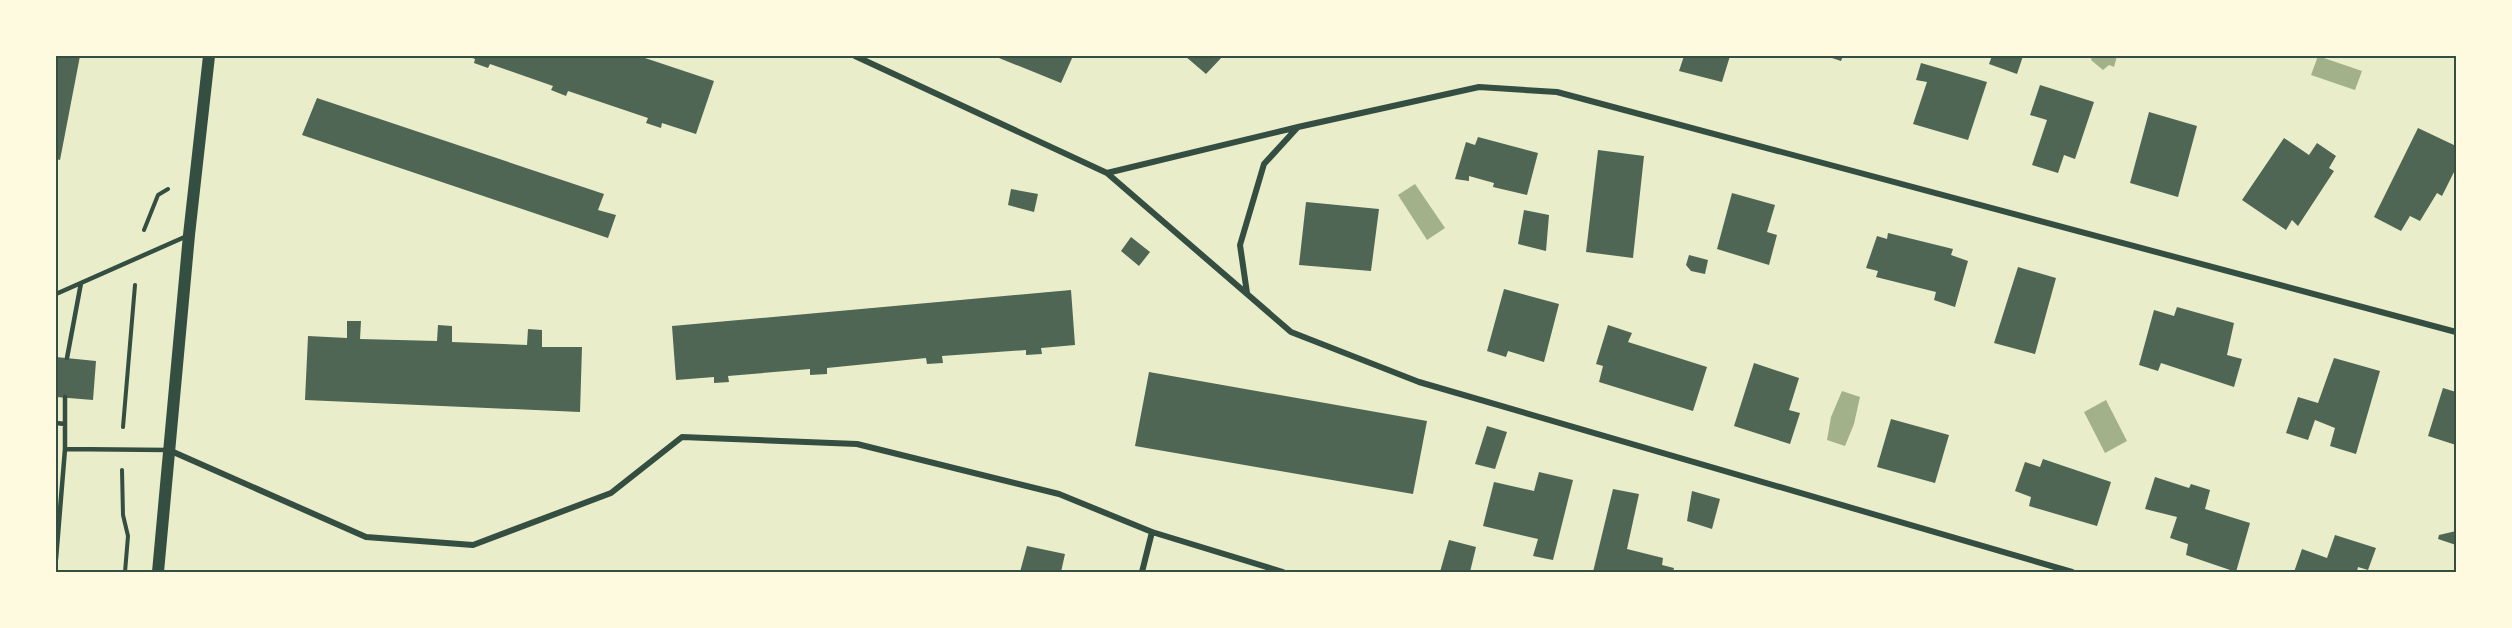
<svg xmlns="http://www.w3.org/2000/svg" width="2512" height="628" viewBox="0 0 2512 628" font-family="Manrope,sans-serif">
  <rect width="100%" height="100%" fill="#e9edc9"/>
  <path fill="#a3b18a" d="M2092 56H2117L2114 67 2109 65 2103 70 2091 60Z
    M2318 56 2362 71 2355 90 2311 75Z
    M1415 184 1445 228 1427 240 1398 195Z
    M1842 391 1860 397 1854 424 1845 446 1827 440 1831 417Z
    M2106 400 2127 441 2105 453 2084 412Z"/>
  <path fill="#4f6655" d="M56 56H80L60 160 56 159Z
    M467 56H639L714 81 696 134 662 123 661 128 646 123 648 118 568 91 566 96 551 90 553 86 490 64 488 68 474 63 475 59Z
    M994 56H1073L1061 83Z
    M1185 56H1223L1206 74Z
    M1684 56H1730L1722 82 1679 71Z
    M1826 56H1843L1841 61Z
    M1992 56H2023L2017 74 1989 64Z
    M1921 63 1987 82 1968 140 1913 124 1927 82 1916 80Z
    M2040 85 2094 102 2075 159 2064 155 2058 173 2032 165 2047 120 2030 115Z
    M317 98 604 194 598 210 616 215 608 238 302 135Z
    M2149 112 2197 126 2178 197 2130 183Z
    M2418 128 2456 146V168L2442 196 2437 193 2420 221 2410 216 2401 231 2374 217Z
    M1478 137 1538 153 1527 195 1493 187 1494 183 1469 176V181L1455 179 1466 142 1475 145Z
    M2284 138 2309 155 2317 143 2336 156 2329 168 2334 171 2298 226 2292 220 2286 230 2242 200Z
    M1598 150 1644 156 1633 258 1586 252Z
    M1011 189 1038 194 1034 212 1008 205Z
    M1732 193 1775 205 1767 232 1777 235 1769 265 1717 249Z
    M1306 202 1379 209 1371 271 1299 265Z
    M1524 210 1549 215 1546 251 1518 244Z
    M1888 233 1953 249 1951 255 1968 261 1955 307 1934 300 1936 292 1876 277 1878 271 1866 268 1877 236 1887 239Z
    M1131 237 1150 252 1139 266 1121 251Z
    M1689 255 1708 260 1705 274 1691 271 1686 265Z
    M2018 267 2056 278 2035 354 1994 343Z
    M1504 289 1559 304 1544 362 1508 351 1506 357 1487 351Z
    M1071 290 1075 345 1041 348 1042 354 1026 355V350L942 356 943 363 927 364 926 358 827 368V374L810 375V369L728 376 729 382 714 383V377L676 380 672 326Z
    M2177 307 2234 323 2227 355 2242 359 2234 387 2161 363 2158 371 2139 365 2154 310 2174 316Z
    M347 321H361L360 339 437 341 438 325 452 326V342L527 345 528 329 542 330V347H582L580 412 305 400 308 336 347 338Z
    M1608 325 1632 333 1628 342 1707 367 1693 411 1599 382 1603 366 1596 364Z
    M56 357 96 361 93 400 56 397Z
    M2334 358 2380 371 2356 454 2330 446 2335 428 2315 420 2308 440 2286 433 2298 397 2318 403Z
    M1754 363 1799 378 1789 410 1800 413 1790 444 1734 426Z
    M1149 372 1427 421 1413 494 1135 446Z
    M2443 388 2456 392V445L2428 436Z
    M1891 419 1949 435 1935 483 1877 467Z
    M1487 426 1507 432 1495 469 1475 464Z
    M2043 459 2111 482 2097 526 2029 506 2031 497 2015 491 2025 462 2040 467Z
    M1539 472 1573 480 1553 560 1533 556 1538 539 1483 526 1494 482 1534 491Z
    M2155 477 2189 488 2191 484 2210 490 2205 509 2250 523 2236 572 2186 555 2188 544 2170 538 2177 517 2145 509Z
    M1613 489 1639 494 1627 549 1663 558 1662 565 1674 568 1673 572H1593Z
    M1692 491 1720 499 1712 529 1687 521Z
    M2456 531V545L2438 539 2439 535Z
    M2335 535 2376 548 2368 570 2358 567 2357 572H2294L2302 549 2327 558Z
    M1449 540 1476 547 1470 572H1440Z
    M1027 546 1065 554 1061 572H1020Z"/>
  <g fill="none" stroke-linecap="round" stroke-linejoin="round">
    <path stroke="#344e41" stroke-width="4" d="M144 230 158 195 168 189
      M123 427 135 285
      M122 470 123 515 128 536 125 572"/>
    <path stroke="#344e41" stroke-width="4.5" d="M56 294 187 236
      M67 358 81 283
      M56 423 65 424
      M65 449 167 450
      M56 559 65 449V397"/>
    <path stroke="#344e41" stroke-width="6" d="M855 56 1107 173 1291 332 1419 382 2072 572
      M1107 173 1298 127 1479 87 1557 92 2456 332
      M1247 293 1240 245 1264 164 1297 128
      M171 451 366 537 473 545 611 493 682 437 857 444 1059 494 1152 532 1283 572
      M1142 572 1152 532"/>
    <path stroke="#344e41" stroke-width="12" d="M158 572 189 235 209 56"/>
  </g>
  <rect width="2512" height="628" fill="none" stroke="#fefae0" stroke-width="114"/>
  <rect x="57" y="57" width="2398" height="514" fill="none" stroke="#344e41" stroke-width="2"/>
</svg>
